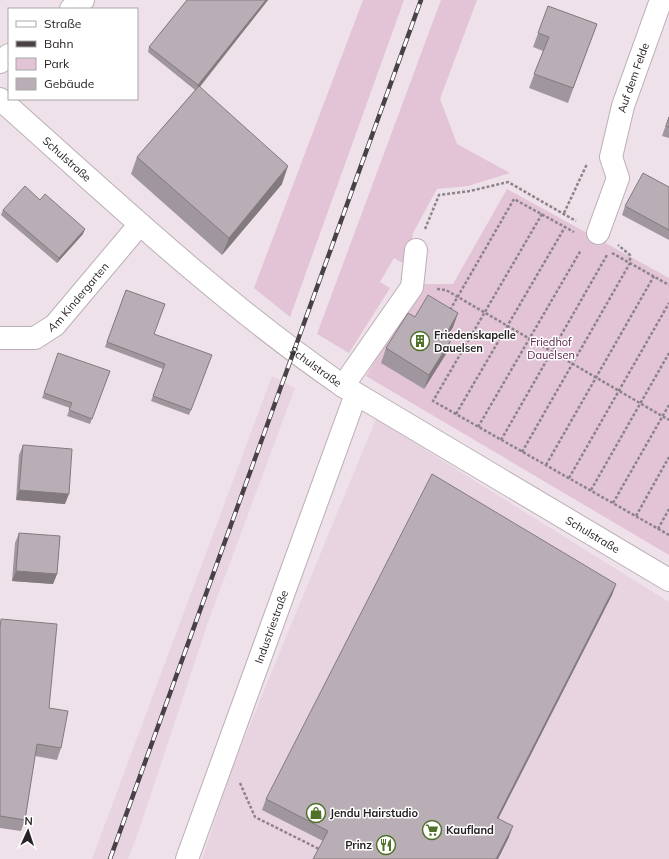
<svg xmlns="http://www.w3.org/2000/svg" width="669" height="859" viewBox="0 0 669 859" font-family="Mulish,sans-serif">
  <rect width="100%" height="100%" fill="#eee1e9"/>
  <path fill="#e8d4e1" d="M272 376 295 388 208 622 140 827 128 859H92Z
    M376 419 669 602V859H202L232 768Z"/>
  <path fill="#e2c4d6" d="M363 0H404L290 317 254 288Z
    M441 0H477L440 99 457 144 510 173 468 186 437 189 413 233 408 266 394 258 380 282 390 288 349 353 317 334Z
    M507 189 669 278V555L366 376 422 284H453Z"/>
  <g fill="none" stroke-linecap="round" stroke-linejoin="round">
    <defs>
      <g id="minor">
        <path d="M71 9 83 0"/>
        <path d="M0 62 9 55"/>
        <path id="s1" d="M0 99C111 198 220 301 343 386L669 580"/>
        <path id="s2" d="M598 233 618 178 611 157 623 106 661 0"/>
        <path id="s3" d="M0 338H35L55 325 140 224"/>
        <path d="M343 386 412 287 416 250"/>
        <path id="s4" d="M187 859 356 394"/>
      </g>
    </defs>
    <use href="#minor" stroke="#bbafb6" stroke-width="24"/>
    <path stroke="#8d8489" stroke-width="2.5" stroke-dasharray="3 2" stroke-linecap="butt" d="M564 213 587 164
      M542 214 433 401 669 535
      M425 229 439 195 470 191 508 182 576 221
      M612 253 669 285
      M437 289 446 290 669 420
      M450 310 514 199 574 232
      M456 414 565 227
      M478 427 581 250
      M501 440 607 255
      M522 452 630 263V255L618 245
      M546 465 654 276
      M569 478 669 303
      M591 490 669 353
      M613 503 669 405
      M636 516 669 457
      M658 529 669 509
      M240 783 255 817 321 850"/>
    <use href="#minor" stroke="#fff" stroke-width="22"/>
    <defs>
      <path id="rail" d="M110 859 421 0"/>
    </defs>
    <use href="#rail" stroke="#484145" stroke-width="4.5"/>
    <use href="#rail" stroke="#fff" stroke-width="3" stroke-dasharray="9" stroke-linecap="butt"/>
  </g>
  <path fill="#a0969d" d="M187 0H268L200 87 282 184 222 255 131 174 137 157 195 90 148 52 149 47Z
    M548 6 597 24 568 103 529 88 543 51 533 47Z
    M669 116V138L662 136Z
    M669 187V240L622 215 625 206Z
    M40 200 83 234 57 263 1 215 3 210Z
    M126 290 154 334 212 355 189 415 151 401 163 369 105 347Z
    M458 313 453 327 447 337 446 354 424 389 381 363 386 348 415 317Z
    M110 371 90 424 67 416 70 408 42 398 44 393Z
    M23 445 65 504 16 500 19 455Z
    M19 533 57 574 53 584 12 581 15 543Z
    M616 584 612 595 498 819 509 837 498 859H313L323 841 262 810 266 799Z
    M0 628 49 708 61 748 57 760 35 756 25 820 21 831 0 828Z"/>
  <path fill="#827a7f" d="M266 0H268L196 91 198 85Z
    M288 166 282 184 222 255 229 238Z
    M85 229 83 234 57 263 59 258Z
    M458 313 453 327 439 350 445 336Z
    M451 340 446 354 424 389 429 375Z
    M19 490 69 494 65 504 16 500Z
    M16 571 57 574 53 584 12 581Z
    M616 584 612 595 493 829 497 818Z
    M513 826 509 837 498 859H496Z"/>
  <path fill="#baaeb6" stroke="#827a7f" d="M187 0H266L198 85 149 47Z
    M548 6 597 24 573 88 534 74 549 37 538 33Z
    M199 86 288 166 229 238 137 157Z
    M669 117V127L666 126Z
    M643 173 669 187V230L625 206Z
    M25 186 40 200 45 194 85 229 59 258 3 210Z
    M126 290 165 304 154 334 212 355 191 410 153 396 165 364 107 342Z
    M428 295 458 313 445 336 451 340 429 375 386 348 408 313 415 317Z
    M58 353 110 371 92 419 69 410 72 403 44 393Z
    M23 445 72 449 69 494 19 490Z
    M432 474 616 584 497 818 513 826 496 859H313L328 831 266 799Z
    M19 533 60 536 57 574 16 571Z
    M1 619 57 624 49 708 68 711 61 748 37 744 25 820 0 816V628Z"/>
  <defs>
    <symbol id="building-ring" viewBox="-11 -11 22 22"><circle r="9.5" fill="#fff" stroke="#507129" stroke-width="1.5"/><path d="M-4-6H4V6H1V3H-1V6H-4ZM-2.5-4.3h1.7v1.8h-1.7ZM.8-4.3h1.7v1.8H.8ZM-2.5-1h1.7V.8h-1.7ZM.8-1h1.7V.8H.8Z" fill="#507129"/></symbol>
    <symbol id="shop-ring" viewBox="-11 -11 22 22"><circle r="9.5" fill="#fff" stroke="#507129" stroke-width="1.5"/><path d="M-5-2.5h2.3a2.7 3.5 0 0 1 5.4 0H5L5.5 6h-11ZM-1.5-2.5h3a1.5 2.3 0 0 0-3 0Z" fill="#507129"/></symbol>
    <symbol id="supermarket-ring" viewBox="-11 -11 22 22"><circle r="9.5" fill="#fff" stroke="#507129" stroke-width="1.5"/><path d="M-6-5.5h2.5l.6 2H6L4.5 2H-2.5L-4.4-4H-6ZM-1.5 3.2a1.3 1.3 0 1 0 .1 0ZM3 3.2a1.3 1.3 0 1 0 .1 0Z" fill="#507129"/></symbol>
    <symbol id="restaurant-ring" viewBox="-11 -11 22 22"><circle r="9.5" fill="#fff" stroke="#507129" stroke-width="1.5"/><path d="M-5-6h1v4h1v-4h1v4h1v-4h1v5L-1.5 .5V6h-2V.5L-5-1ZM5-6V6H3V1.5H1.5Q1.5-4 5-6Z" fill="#507129"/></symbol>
  </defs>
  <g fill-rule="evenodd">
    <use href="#building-ring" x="409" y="330" width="22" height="22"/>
    <use href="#shop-ring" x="305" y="802" width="22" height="22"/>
    <use href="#supermarket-ring" x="421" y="819" width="22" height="22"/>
    <use href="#restaurant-ring" x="375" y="834" width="22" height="22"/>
  </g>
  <g text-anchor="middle" stroke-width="3" stroke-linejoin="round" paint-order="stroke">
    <g font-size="11" fill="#272225" stroke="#fff">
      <text dy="4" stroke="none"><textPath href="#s2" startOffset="163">Auf dem Felde</textPath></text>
      <text dy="4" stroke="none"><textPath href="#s1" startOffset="90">Schulstraße</textPath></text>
      <text dy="4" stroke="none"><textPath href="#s3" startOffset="95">Am Kindergarten</textPath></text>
      <text dy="4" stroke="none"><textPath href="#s1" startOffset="414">Schulstraße</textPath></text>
      <text dy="4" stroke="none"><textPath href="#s1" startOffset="738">Schulstraße</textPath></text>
      <text dy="4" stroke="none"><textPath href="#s4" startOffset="247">Industriestraße</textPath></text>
    </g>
    <g font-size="11" font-weight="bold" fill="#272225" stroke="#fff" text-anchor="start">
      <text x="434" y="339">Friedenskapelle<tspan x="434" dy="13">Dauelsen</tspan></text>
      <text x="330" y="817">Jendu Hairstudio</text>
      <text x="446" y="834">Kaufland</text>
      <text x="372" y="849" text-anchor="end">Prinz</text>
    </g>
    <g font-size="11" fill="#5c254c" stroke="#fff">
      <text x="551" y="346">Friedhof<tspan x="551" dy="13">Dauelsen</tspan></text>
    </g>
  </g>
  <rect x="8" y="8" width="130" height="92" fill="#ffffff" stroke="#a9a7a8"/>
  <rect x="16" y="21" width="20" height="6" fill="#ffffff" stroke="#a9a7a8"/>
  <text x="44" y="28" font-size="12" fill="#272225">Straße</text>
  <rect x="16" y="41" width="20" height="6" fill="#484145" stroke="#a9a7a8"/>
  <text x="44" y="48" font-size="12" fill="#272225">Bahn</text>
  <rect x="16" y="58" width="20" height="12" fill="#e2c4d6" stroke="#a9a7a8"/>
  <text x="44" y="68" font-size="12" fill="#272225">Park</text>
  <rect x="16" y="78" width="20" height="12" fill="#baaeb6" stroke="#a9a7a8"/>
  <text x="44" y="88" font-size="12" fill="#272225">Gebäude</text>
  <g transform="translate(28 831) rotate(3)" stroke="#ffffff" stroke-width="3" paint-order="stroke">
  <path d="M0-3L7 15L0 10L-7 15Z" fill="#272225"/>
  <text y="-6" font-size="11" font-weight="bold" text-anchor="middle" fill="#272225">N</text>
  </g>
</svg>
